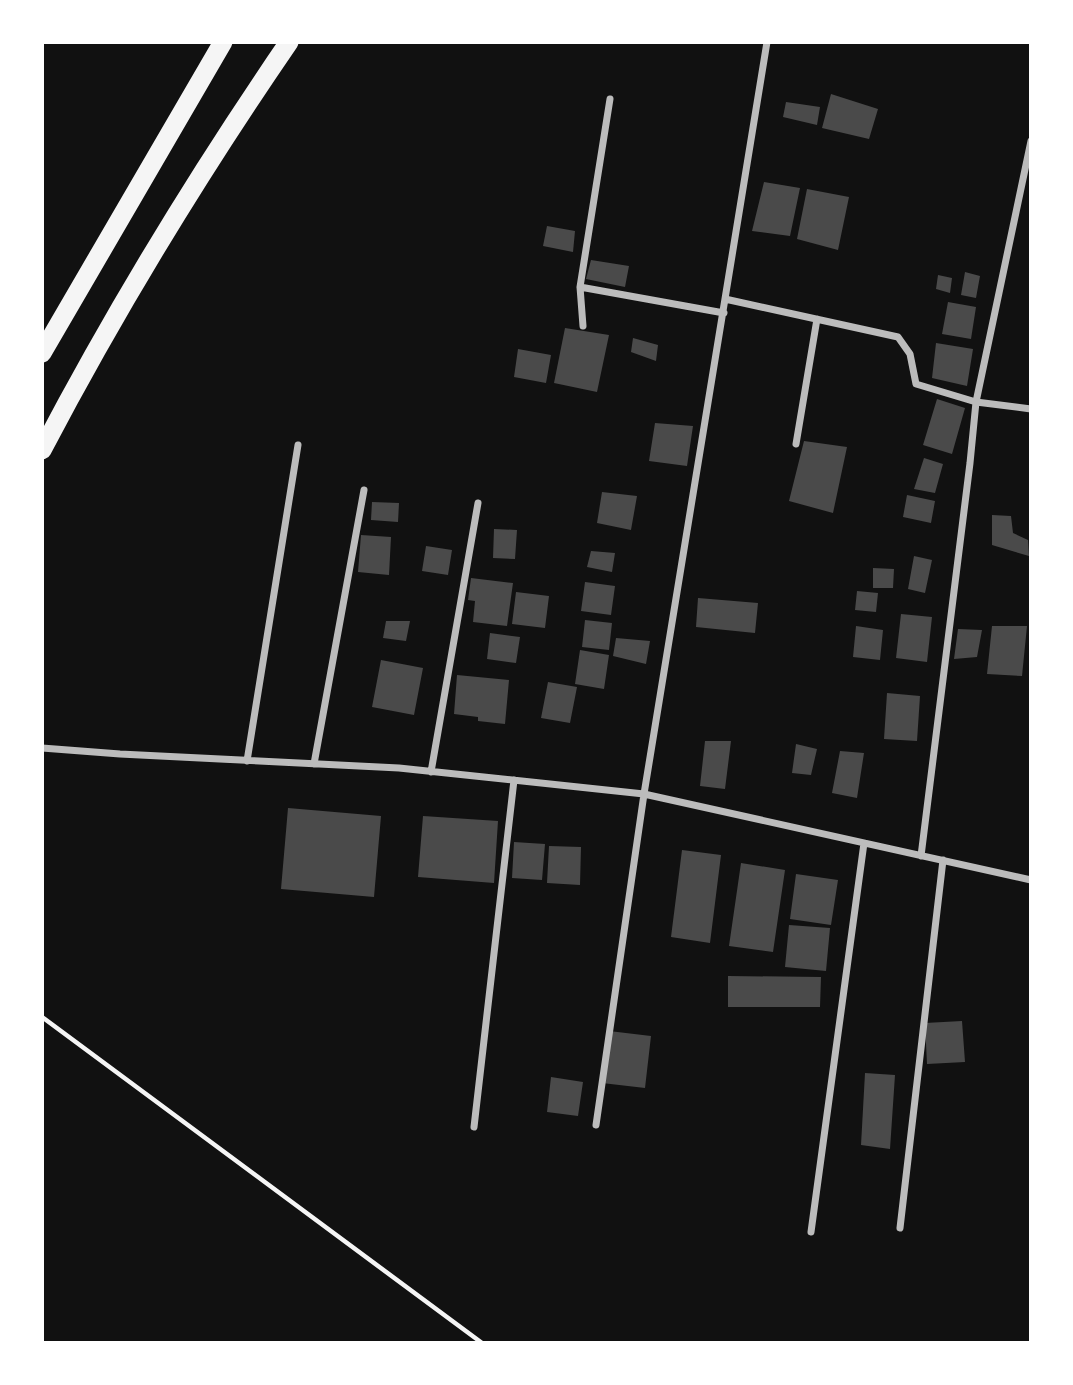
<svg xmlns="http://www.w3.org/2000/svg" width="1073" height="1385" viewBox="0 0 1073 1385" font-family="'DejaVu Sans',sans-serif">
  <rect width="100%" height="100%" fill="#111"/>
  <path fill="#4a4a4a" d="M831 94 878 109 869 139 822 128Z
    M786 102 820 107 817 125 783 117Z
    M764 182 800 188 790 236 752 231Z
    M807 189 849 197 838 250 797 239Z
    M547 226 575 231 573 252 543 246Z
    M591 260 629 266 625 287 586 279Z
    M965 272 980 276 976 298 961 295Z
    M938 275 952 278 950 293 936 289Z
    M948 302 976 307 971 339 942 334Z
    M565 328 609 335 597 392 554 383Z
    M633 338 658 345 656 361 631 352Z
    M936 343 973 349 967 386 932 378Z
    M518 349 551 355 546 383 514 377Z
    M937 399 965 408 952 454 923 445Z
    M655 423 693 426 687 466 649 461Z
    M804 441 847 447 833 513 789 501Z
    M924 458 943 464 935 493 914 489Z
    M602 492 637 496 631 530 597 523Z
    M907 495 935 501 931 523 903 517Z
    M372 502 399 503 398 522 371 520Z
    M992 515 1011 516 1013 533 1028 540 1029 556 992 545Z
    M494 529 517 530 515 559 493 558Z
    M361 535 391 537 389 575 358 572Z
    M426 546 452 550 448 575 422 571Z
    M591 551 615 553 612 572 587 567Z
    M914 556 932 560 925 593 908 589Z
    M873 568 894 569 893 588H873Z
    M471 578 513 583 507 626 473 622 475 601 468 600Z
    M585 582 615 586 611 615 581 611Z
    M857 591 878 593 876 612 855 610Z
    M516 592 549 596 545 628 512 624Z
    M698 598 758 603 755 633 696 627Z
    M901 614 932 617 927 662 896 658Z
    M585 620 612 623 609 650 582 647Z
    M386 621H410L406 641 383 638Z
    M856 626 883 630 880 660 853 657Z
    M992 626H1027L1022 676 987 674Z
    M958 629 982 630 977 657 954 659Z
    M490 633 520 637 516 663 487 659Z
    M616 638 650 641 646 664 613 656Z
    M580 650 609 655 604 689 575 684Z
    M381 660 423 668 414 715 372 707Z
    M457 675 509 680 505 724 478 721V717L454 714Z
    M548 682 577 687 570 723 541 718Z
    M887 693 920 696 917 741 884 739Z
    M705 741H731L725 789 700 786Z
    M796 744 817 749 811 775 792 773Z
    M840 751 864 753 857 798 832 793Z
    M288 808 381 816 374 897 281 889Z
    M423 816 498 821 494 883 418 877Z
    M514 842 545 844 542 880 512 878Z
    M549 846 581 847 580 885 547 883Z
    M682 850 721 855 710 943 671 937Z
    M741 863 785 870 773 952 729 946Z
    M796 874 838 880 831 925 790 919Z
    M789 925 830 928 826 971 785 967Z
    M728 976 821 977 820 1007H728Z
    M962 1021 965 1062 927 1064 925 1023Z
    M609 1031 651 1036 645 1088 602 1083Z
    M865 1073 895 1075 890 1149 861 1145Z
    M551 1077 583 1082 578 1116 547 1112Z"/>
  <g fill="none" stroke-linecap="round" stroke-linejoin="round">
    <path stroke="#f5f5f5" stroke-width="4.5" d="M42 1017 482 1343"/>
    <path stroke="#bcbcbc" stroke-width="7" d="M580 287 724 313
      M725 299 898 337 910 354 916 384 976 402 1031 409
      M583 326 580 287 610 99
      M796 444 817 319
      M42 748 120 754 399 768 644 794 1031 880
      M247 761 298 445
      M314 764 364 490
      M431 772 478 503
      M921 856 970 463 976 402 1031 141
      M596 1125 644 794 767 42
      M474 1127 514 780
      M900 1228 943 860
      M811 1232 864 843"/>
    <path stroke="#f5f5f5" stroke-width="19" d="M42 353 223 42
      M42 450C116 309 199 173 289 42"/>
  </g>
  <rect width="1073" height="1385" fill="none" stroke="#ffffff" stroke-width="88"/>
</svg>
